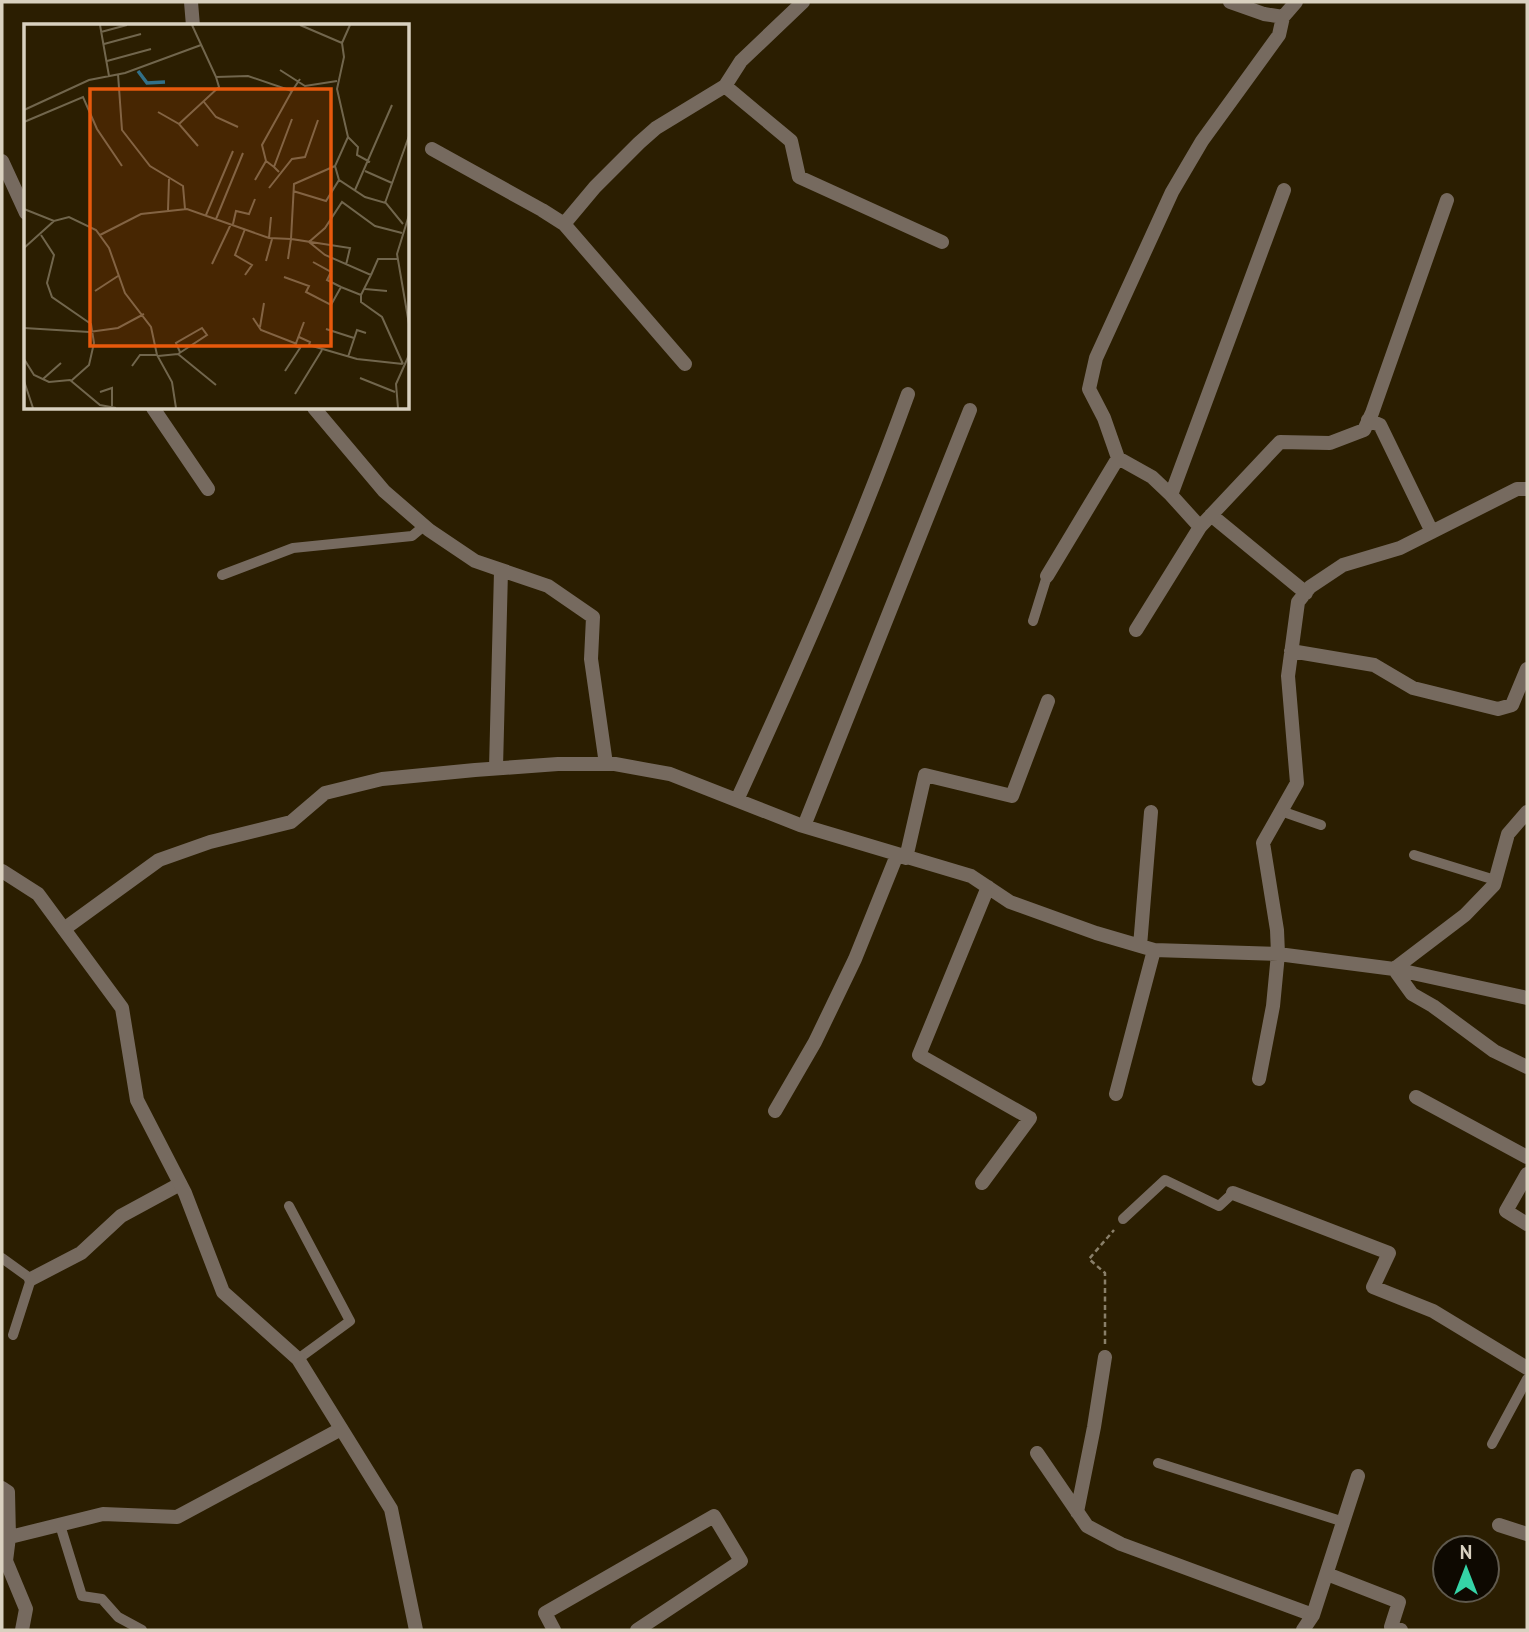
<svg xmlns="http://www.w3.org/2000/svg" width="1529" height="1632" viewBox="0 0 1529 1632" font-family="'PT Sans',sans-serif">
  <rect width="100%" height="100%" fill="#2b1e01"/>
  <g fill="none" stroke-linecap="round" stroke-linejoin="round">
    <path stroke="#897f69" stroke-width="2.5" stroke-dasharray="5 3.5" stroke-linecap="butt" d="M1105 1344V1273L1089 1259 1114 1230"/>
    <path stroke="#766a5f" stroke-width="10" d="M222 575 293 548 412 536 424 526
      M1033 621 1047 576
      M1281 811 1321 825
      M1414 855 1495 880
      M289 1206 350 1321 298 1359
      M1123 1219 1165 1180 1219 1206 1233 1193
      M2 1258 31 1279 13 1335
      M1492 1444 1527 1379
      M1158 1463 1344 1522
      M60 1525 82 1596 102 1599 118 1617 142 1630"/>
    <path stroke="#766a5f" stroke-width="14" d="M191 2 193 26
      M1230 2 1264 14 1283 17 1296 2
      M725 86 791 141 799 177 942 242
      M432 149 542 210 564 224 685 364
      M2 161 26 213
      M564 224 595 187 639 143 656 128 725 86 741 61 803 2
      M153 408 208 489
      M314 408 384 491 429 530 475 561 548 586 593 617 591 659 606 764
      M1368 420 1380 425 1432 532
      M1118 458 1104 418 1089 389 1096 358 1172 192 1202 141 1279 35 1283 17
      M1211 515 1306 593
      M1200 527 1171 495 1284 190
      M1047 576 1118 458 1152 477 1171 495
      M1136 630 1200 527 1280 442 1330 443 1364 430 1372 413 1447 200
      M1291 651 1374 665 1413 688 1498 709 1512 705 1527 669
      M496 768 501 571
      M737 800C798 667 858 532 908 394
      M1527 812 1508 834 1494 885 1465 915 1394 969 1412 994 1433 1006 1494 1051 1527 1067
      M804 826 970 410
      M906 858 925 775 1012 796 1048 701
      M64 929 159 860 210 842 291 822 325 793 382 779 475 770 558 764H615L670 774 800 825 971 876 1010 902 1096 933 1154 950 1278 954 1277 930 1263 843 1297 783 1288 676 1298 602 1310 587 1343 565 1400 548 1517 489H1527
      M1140 946 1151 812
      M1259 1079 1273 1006 1278 954 1394 969 1527 998
      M1116 1094 1154 950
      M1416 1097 1527 1157
      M775 1111 815 1042 855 959 897 855
      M1527 1174 1506 1211 1527 1224
      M982 1183 1030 1118 919 1055 988 887
      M1233 1193 1389 1253 1373 1287 1433 1311 1527 1368
      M31 1279 81 1253 121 1216 180 1184
      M1037 1453 1087 1526 1121 1544 1313 1615
      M2 1488 8 1492 9 1537 6 1561 26 1609 22 1630
      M1077 1512 1094 1427 1105 1357
      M1499 1525 1527 1534
      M2 1539 103 1514 177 1517 341 1429
      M1327 1574 1399 1602 1391 1627 1401 1630
      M554 1630 545 1613 714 1516 741 1561 637 1630
      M1303 1630 1313 1615 1358 1476"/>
    <path stroke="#766a5f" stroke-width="14" d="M2 871 38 894 122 1008 137 1100 185 1193 223 1292 298 1359 391 1509 416 1630"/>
  </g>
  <g transform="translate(24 24)">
    <rect width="385" height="385" fill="#2b1e01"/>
    <path fill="none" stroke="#327088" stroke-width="3.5" d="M114 47 123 59 141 58"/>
    <path fill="none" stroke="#71664d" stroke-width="2" d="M76 1 85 52M168 1 192 53 224 52 268 67 276 55M276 1 318 19M326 1 318 19 320 33 313 65 324 113 334 123 333 131 346 138M77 8 103 1M80 20 117 10M83 37 127 25M256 46 281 62 313 57M94 50 98 106 126 142 159 162 161 185M180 78 192 93 214 103M0 86 65 56 101 49 177 21M134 88 155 100 174 122M0 98 59 73 73 105 98 142M155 100 195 63 192 53M242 137 238 121 268 67M341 147 368 159M255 148 250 143 268 95M231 156 242 137 250 143M315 156 311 142 324 113M245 164 268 135 281 133 294 96M331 166 368 81M269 167 302 177 315 156 341 173 362 179 379 200M361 179 385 112M0 185 30 197 45 193 72 206 85 224 101 269 127 303 133 331 148 358 152 384M144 186 145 155M182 191 209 127M385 191 373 230 385 300M192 195 219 129M209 200 212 187 225 190 231 175M17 211 30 231 23 259 28 273 67 300 70 319 65 341 47 357M76 211 117 190 163 185 245 214 267 215 270 160 311 142M245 214 247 193M0 224 30 197M264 235 267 215 326 224 322 241M242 237 248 215M289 238 307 248 303 256 317 263M188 240 207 200M221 251 228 241 211 231 221 205M347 251 354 235H374M260 253 285 262 282 268 307 281 317 263 337 271V278L358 293 379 340M341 265 363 267M71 267 94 252M337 271 347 251 301 231 285 218 301 204 318 178 351 202 378 209M229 294 237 306 273 320M236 303 240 279M0 304 65 308 94 304 120 290M302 305 330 314M275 313 286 318 285 321 333 335 379 340M154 330 183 311 178 304 152 319 156 328M134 332 154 330 192 361M324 333 333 306 342 309M0 335 10 351 25 358 46 356 76 381 92 384M108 342 116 331H133M261 347 276 324 271 322 280 298M336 354 371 368M19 355 37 339M0 357 9 384M76 368 88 364V382M271 370 298 326M374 384 372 360 385 331"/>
    <path fill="#e8590c" fill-opacity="0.15" stroke="#e8590c" stroke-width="3.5" d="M66 65H307V322H66Z"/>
    <rect width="385" height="385" fill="none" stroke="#d9d1c0" stroke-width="3.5"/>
  </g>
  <rect width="1529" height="1632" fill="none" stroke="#d9d1c0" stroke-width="7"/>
  <g transform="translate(1466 1569)"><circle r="33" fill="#0e0901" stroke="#5f594d" stroke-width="2"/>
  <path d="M0-5L12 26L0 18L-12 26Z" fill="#35d4a7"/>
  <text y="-10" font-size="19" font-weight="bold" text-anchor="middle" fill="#d9d1c0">N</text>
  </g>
</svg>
